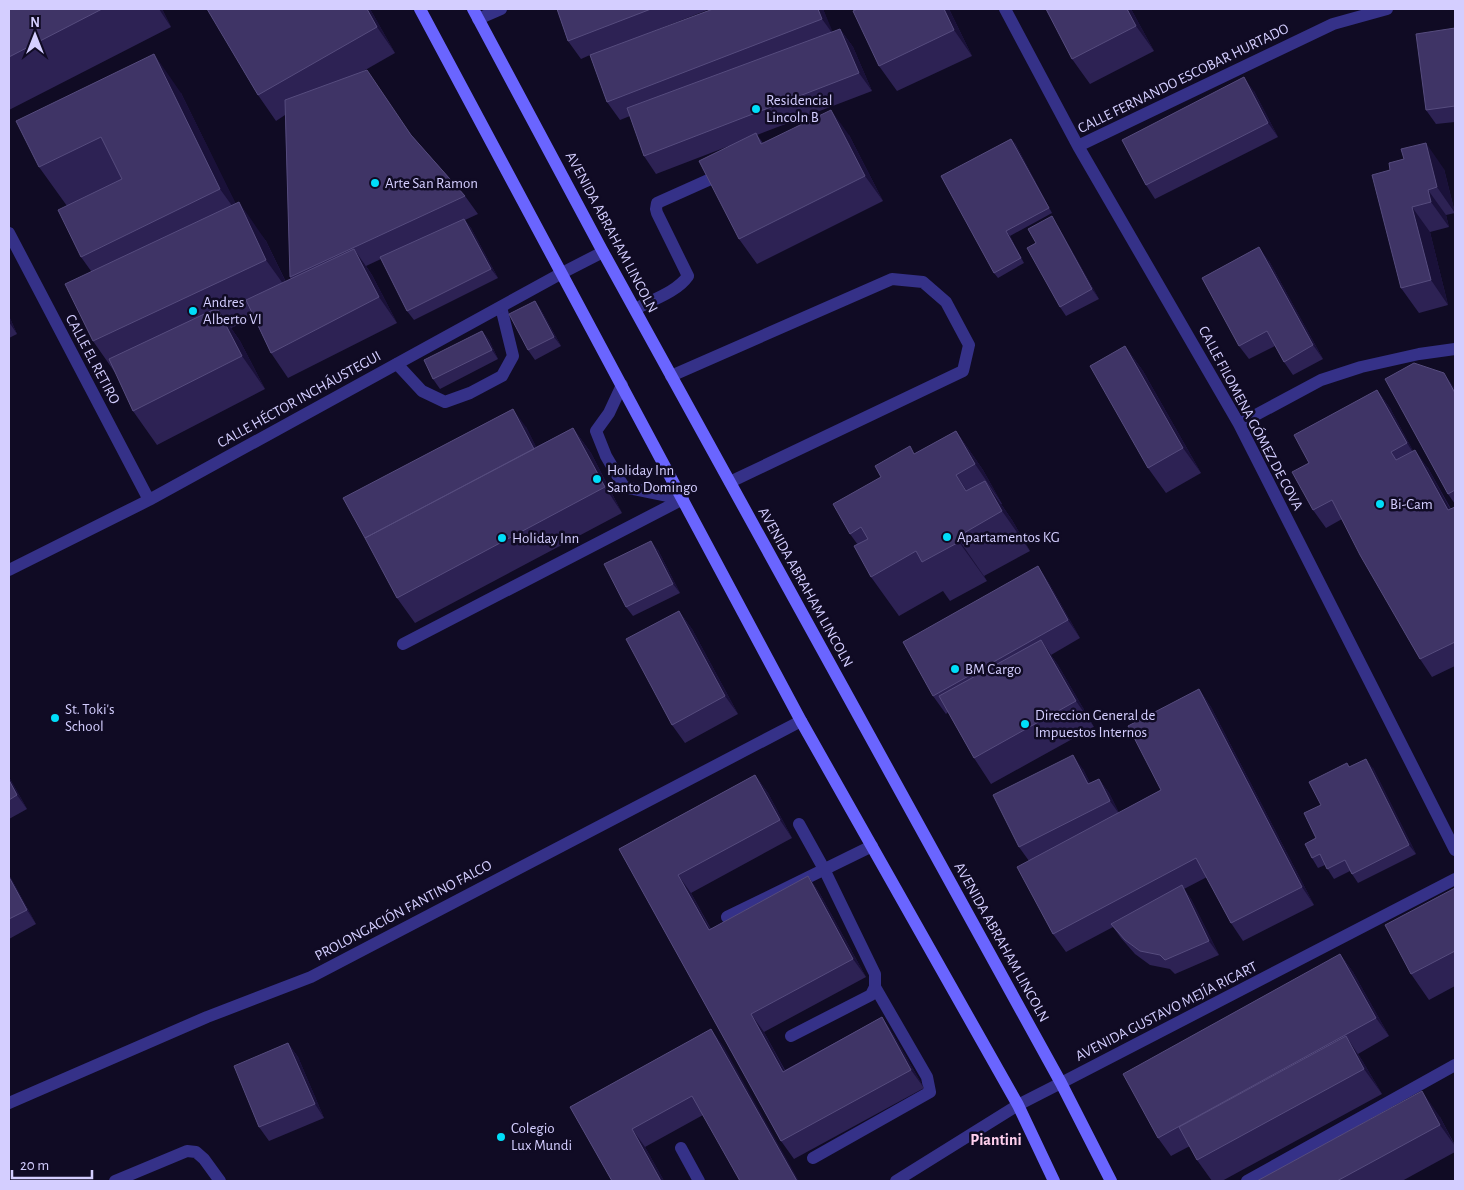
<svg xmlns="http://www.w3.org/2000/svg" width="1464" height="1190" viewBox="0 0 1464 1190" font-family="'Alegreya Sans',sans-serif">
  <rect width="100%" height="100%" fill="#100b24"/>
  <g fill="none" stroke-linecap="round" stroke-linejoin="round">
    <path stroke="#353188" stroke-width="12" d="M478 19 501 9
      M635 309C652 300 677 292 688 276L657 213 656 209 657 203 724 173
      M397 364 422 391 445 402 470 393 502 376 513 356 501 307
      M671 376 892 279 923 282 946 302 969 345 963 371 730 482
      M622 385 609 413 596 431 606 456 624 487 683 499
      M403 644 683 499
      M727 917 872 846
      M791 1036 871 995 875 987V974L824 869 799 824
      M681 1148 699 1181
      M813 1158 930 1092 927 1077 875 987
      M1247 1181 1455 1065"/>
    <path stroke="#353188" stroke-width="12" d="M1005 9 1078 146 1239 424 1455 850
      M1078 146 1333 24 1387 9
      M9 233 149 500
      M1239 424 1321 380 1361 367 1419 354 1455 349
      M9 570 149 500 562 273 603 252
      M9 1103 207 1017 311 977 801 721
      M115 1181 187 1151 196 1152 204 1159 220 1181"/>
    <path stroke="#353188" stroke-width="12" d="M896 1181 1018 1105 1061 1083 1455 879"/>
    <path stroke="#6a65ff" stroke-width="12" d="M420 9 801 721 1018 1105 1054 1181
      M473 9 603 252 1061 1083 1111 1181"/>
  </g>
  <path fill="#2d2254" d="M9 9H162L171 27 9 110Z
    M370 9 395 53 360 73 412 136 465 196 478 214 465 220 471 228 498 278 414 320 407 311 381 259 366 266 372 275 397 323 288 378 271 353 254 318 231 328 240 341 265 389 157 445 133 411 116 374 93 341 91 271 81 257 67 206 39 167 181 93 235 203 266 241 286 282 291 279 290 277 285 115 276 121 258 95Z
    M557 9H710L641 36 713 9H823L832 32 840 29 853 47 872 91 757 135 763 143 849 135 883 201 757 264 739 239 729 146 656 174 644 156 630 116 620 120 607 102 590 55 581 59 568 41Z
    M857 9H949L972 56 897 91 879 66Z
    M1046 9H1131L1154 51 1090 84 1072 59Z
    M1455 28V122L1436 124 1426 110Z
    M1254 91 1278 137 1155 199 1146 185Z
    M1015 143 1052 213 1010 236 1024 263 998 278 994 273Z
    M1444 169 1455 213 1446 215 1449 227 1430 232 1448 305 1419 313 1401 288 1390 170Z
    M1058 226 1099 299 1066 316 1060 307Z
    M1269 261 1323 359 1293 375 1284 362 1275 346 1249 359 1239 346Z
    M535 301 541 310 561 346 535 360 528 350Z
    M9 316 17 334 9 338Z
    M482 331 489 340 498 359 440 389 433 379Z
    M1125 346 1143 371 1201 473 1166 493 1148 468Z
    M1455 389V504L1448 494Z
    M1377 390 1390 408 1413 451 1428 468 1451 509 1455 507V666L1432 677 1420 659 1342 519 1326 528 1313 510 1309 463Z
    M526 427 536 447 573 428 591 453 622 513 415 623 397 598Z
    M956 431 983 470 1002 504H1001L1012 520 1030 551 984 576 987 581 950 601 943 591 899 616 871 577 858 545 850 534 881 477 915 454Z
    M658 550 680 593 633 616 626 607Z
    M1038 566 1050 585 1080 638 1051 655 1058 665 1094 727 991 784 974 758 948 712 946 714 933 696Z
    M679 611 692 629 738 714 685 743 672 725Z
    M1199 689 1211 707 1314 905 1243 941 1231 923 1207 877 1184 889 1191 899 1219 955 1175 974 1170 969 1150 965 1135 954 1121 938 1113 927 1066 952 1053 934 1029 861 1019 847 1083 769 1090 783 1099 779 1109 793 1119 813 1161 790Z
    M1350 767 1373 768 1416 854 1358 883 1350 871 1334 879 1325 865 1318 868 1312 858 1316 838 1321 805Z
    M755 775 768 793 792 838 691 893 711 929 808 876 820 894 866 977 764 1032 785 1070 882 1017 894 1036 924 1088 794 1159 781 1141 619 849Z
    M9 777 27 809 9 819Z
    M9 875 13 882 36 924 9 939Z
    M1455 888V986L1429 1000 1411 974Z
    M1340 954 1353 972 1389 1036 1358 1054 1363 1062 1382 1094 1222 1181H1212L1197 1160 1190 1146 1171 1156 1158 1138Z
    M288 1043 298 1057 324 1118 269 1141 259 1127Z
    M724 1047 703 1115 645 1147 664 1181H612L570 1107Z
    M1440 1117 1455 1145V1152L1402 1181H1257Z"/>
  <path fill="#1a1139" d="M159 9H162L171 27Z
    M367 9H370L395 53 377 27Z
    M818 9H823L835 37 822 19Z
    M944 9H949L972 56 954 30Z
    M1127 9H1131L1154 51 1136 26Z
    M840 29 853 47 872 91 859 73Z
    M154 54 181 93 248 228 220 189Z
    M1244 77 1254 91 1278 137 1268 123Z
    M831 110 849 135 883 201 865 176Z
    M1011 139 1015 143 1052 213 1049 208Z
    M1426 143 1444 169 1455 213 1437 187Z
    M1428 190 1446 215 1449 227 1431 202Z
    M239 202 266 241 294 299 266 260Z
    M1412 207 1430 232 1448 305 1431 280Z
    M1052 216 1058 226 1099 299 1092 289Z
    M464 219 471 228 498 278 491 269Z
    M1006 231 1010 236 1024 263 1021 258Z
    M1259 247 1269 261 1323 359 1313 345Z
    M354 249 372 275 397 323 379 297Z
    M535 301 541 310 561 346 554 337Z
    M217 308 240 341 265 389 242 356Z
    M9 316 17 334 9 322Z
    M482 331 489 340 498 359 492 350Z
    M1125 346 1143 371 1201 473 1183 448Z
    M1444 373 1455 389V393Z
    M1377 390 1390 408 1419 462 1407 443Z
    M513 409 526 427 550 474 538 456Z
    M573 428 591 453 622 513 605 487Z
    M956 431 983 470 1002 504 975 464Z
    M1415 450 1428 468 1455 518 1448 510Z
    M956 475 983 514 966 491Z
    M985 481 1012 520 1030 551 1002 511Z
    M957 537 984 576 987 581 959 542Z
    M651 541 658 550 680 593 673 584Z
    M1038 566 1050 585 1080 638 1068 620Z
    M679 611 692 629 738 714 725 696Z
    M1041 640 1058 665 1094 727 1076 701Z
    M1199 689 1211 707 1314 905 1302 887Z
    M1073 755 1083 769 1098 798 1088 784Z
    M1366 759 1373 768 1416 854 1409 845Z
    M755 775 768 793 792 838 780 820Z
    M9 777 27 809 17 795 9 780Z
    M1099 779 1109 793 1120 815 1110 801Z
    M9 875 13 882 36 924 27 910 9 877Z
    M678 875 691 893 721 949 709 930Z
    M808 876 820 894 866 977 853 959Z
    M1182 885 1191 899 1219 955 1209 941Z
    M1340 954 1353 972 1389 1036 1376 1018Z
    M751 1014 764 1032 795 1090 783 1072Z
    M882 1017 894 1036 924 1088 911 1070Z
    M711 1029 724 1047 799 1181H797Z
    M1346 1036 1363 1062 1382 1094 1364 1069Z
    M288 1043 298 1057 324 1118 315 1104Z
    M1422 1091 1440 1117 1455 1146 1440 1125Z
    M632 1129 645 1147 664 1181H661Z"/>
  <path fill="#3f3466" stroke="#564c7e" d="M9 9H102L9 57Z
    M207 9H367L377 27 258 95Z
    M557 9H651L568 41Z
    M713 9H818L822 19 607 102 590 55Z
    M857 9H944L954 30 879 66 853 11Z
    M1046 9H1127L1136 26 1072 59Z
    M1455 28V106L1426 110 1416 34Z
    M840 29 859 73 644 156 627 108Z
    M154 54 220 189 81 257 58 210 122 179 101 137 39 167 16 121Z
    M367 70 411 135 465 196 290 277 285 100Z
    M1244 77 1268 123 1146 185 1122 140Z
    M831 110 865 176 739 239 699 161 756 133 761 144Z
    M1011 139 1049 208 1006 231 1021 258 994 273 941 176Z
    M1426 143 1437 187 1428 190 1431 202 1412 207 1431 280 1401 288 1372 175 1390 170 1389 163 1404 159 1401 149Z
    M239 202 266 260 93 341 65 284Z
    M1052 216 1092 289 1060 307 1027 248 1036 243 1028 229Z
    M464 219 491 269 407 311 380 257Z
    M1259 247 1313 345 1284 362 1267 331 1239 346 1202 278Z
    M354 249 379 297 271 353 246 300Z
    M535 301 554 337 528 350 509 314Z
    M217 308 242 356 133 411 109 359Z
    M482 331 492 350 433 379 424 360Z
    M1125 346 1183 448 1148 468 1090 366Z
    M1414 363 1444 373 1455 393V490L1448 494 1385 379Z
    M1377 390 1407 443 1391 452 1396 460 1415 450 1448 510 1455 507V642L1420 659 1360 555 1332 500 1313 510 1292 472 1309 463 1294 435Z
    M513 409 534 449 365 538 343 498Z
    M573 428 605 487 397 598 365 538Z
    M956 431 975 464 956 475 966 491 985 481 1002 511 957 537 959 542 922 562 916 551 871 577 854 546 868 539 861 527 850 534 833 504 881 477 875 466 910 446 914 454Z
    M651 541 673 584 626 607 604 564Z
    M1038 566 1068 620 933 696 903 642Z
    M679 611 725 696 672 725 626 639Z
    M1041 640 1076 701 974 758 939 696Z
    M1199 689 1302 887 1231 923 1196 858 1053 934 1017 867 1161 790 1128 726Z
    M1073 755 1088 784 1099 779 1110 801 1019 847 993 795Z
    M1366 759 1409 845 1352 874 1345 860 1327 869 1320 854 1312 858 1305 844 1316 838 1304 813 1321 805 1309 782 1347 763 1349 767Z
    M755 775 780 820 678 875 709 930 808 876 853 959 751 1014 783 1072 882 1017 911 1070 781 1141 619 849Z
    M9 780 17 795 9 800Z
    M9 877 27 910 9 919Z
    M1182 885 1209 941 1165 960 1160 955 1140 951 1125 940 1111 924Z
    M1455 888V951L1411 974 1385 925Z
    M1340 954 1376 1018 1158 1138 1123 1074Z
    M711 1029 797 1181H740L692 1096 632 1129 661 1181H612L570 1107Z
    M1346 1036 1364 1069 1197 1160 1179 1127Z
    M288 1043 315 1104 259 1127 234 1066Z
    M1422 1091 1440 1125 1337 1181H1257Z"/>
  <g fill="#00def9" stroke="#100b24" stroke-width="2">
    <circle cx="756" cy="109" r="5"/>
    <circle cx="375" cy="183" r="5"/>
    <circle cx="193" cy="311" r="5"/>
    <circle cx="597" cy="479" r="5"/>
    <circle cx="1380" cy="504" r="5"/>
    <circle cx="947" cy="537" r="5"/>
    <circle cx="502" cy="538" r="5"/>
    <circle cx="955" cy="669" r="5"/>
    <circle cx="55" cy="718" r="5"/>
    <circle cx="1025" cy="724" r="5"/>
    <circle cx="501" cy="1137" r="5"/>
  </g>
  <g text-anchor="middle" stroke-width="5" stroke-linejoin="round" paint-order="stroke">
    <g font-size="15" fill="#d4ceff" stroke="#100b24">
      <text transform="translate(1183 78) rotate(-26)" y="5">CALLE FERNANDO ESCOBAR HURTADO</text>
      <text transform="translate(612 232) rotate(62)" y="5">AVENIDA ABRAHAM LINCOLN</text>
      <text transform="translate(93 359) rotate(62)" y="5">CALLE EL RETIRO</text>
      <text transform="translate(299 399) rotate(-29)" y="5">CALLE HÉCTOR INCHÁUSTEGUI</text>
      <text transform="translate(1251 418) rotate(62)" y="5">CALLE FILOMENA GÓMEZ DE COVA</text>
      <text transform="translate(806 587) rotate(61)" y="5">AVENIDA ABRAHAM LINCOLN</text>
      <text transform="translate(403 910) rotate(-28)" y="5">PROLONGACIÓN FANTINO FALCO</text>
      <text transform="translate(1002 942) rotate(61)" y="5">AVENIDA ABRAHAM LINCOLN</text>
      <text transform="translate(1166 1011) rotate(-27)" y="5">AVENIDA GUSTAVO MEJÍA RICART</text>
    </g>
    <g font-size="15" fill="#d4ceff" stroke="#100b24" text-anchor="start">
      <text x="766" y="105">Residencial<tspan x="766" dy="17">Lincoln B</tspan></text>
      <text x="385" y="188">Arte San Ramon</text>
      <text x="203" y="307">Andres<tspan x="203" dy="17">Alberto VI</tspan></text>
      <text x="607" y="475">Holiday Inn<tspan x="607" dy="17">Santo Domingo</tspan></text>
      <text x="1390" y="509">Bi-Cam</text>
      <text x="957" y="542">Apartamentos KG</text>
      <text x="512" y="543">Holiday Inn</text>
      <text x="965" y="674">BM Cargo</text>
      <text x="65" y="714">St. Toki's<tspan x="65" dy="17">School</tspan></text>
      <text x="1035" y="720">Direccion General de<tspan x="1035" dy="17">Impuestos Internos</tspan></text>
      <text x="511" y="1133">Colegio<tspan x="511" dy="17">Lux Mundi</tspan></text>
    </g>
    <g font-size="16" font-weight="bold" fill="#ffd0ee" stroke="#100b24">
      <text x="996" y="1145">Piantini</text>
    </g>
  </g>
  <rect width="1464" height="1190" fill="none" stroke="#d4ceff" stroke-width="20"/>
  <g transform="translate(35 35)" stroke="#100b24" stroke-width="4" paint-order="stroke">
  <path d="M0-4L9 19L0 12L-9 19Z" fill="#d4ceff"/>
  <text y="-8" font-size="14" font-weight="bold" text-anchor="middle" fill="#d4ceff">N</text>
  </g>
  <path d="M12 1170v8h80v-8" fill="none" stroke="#d4ceff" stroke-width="2.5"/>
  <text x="20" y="1170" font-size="15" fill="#d4ceff" stroke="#100b24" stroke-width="4" paint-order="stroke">20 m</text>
</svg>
